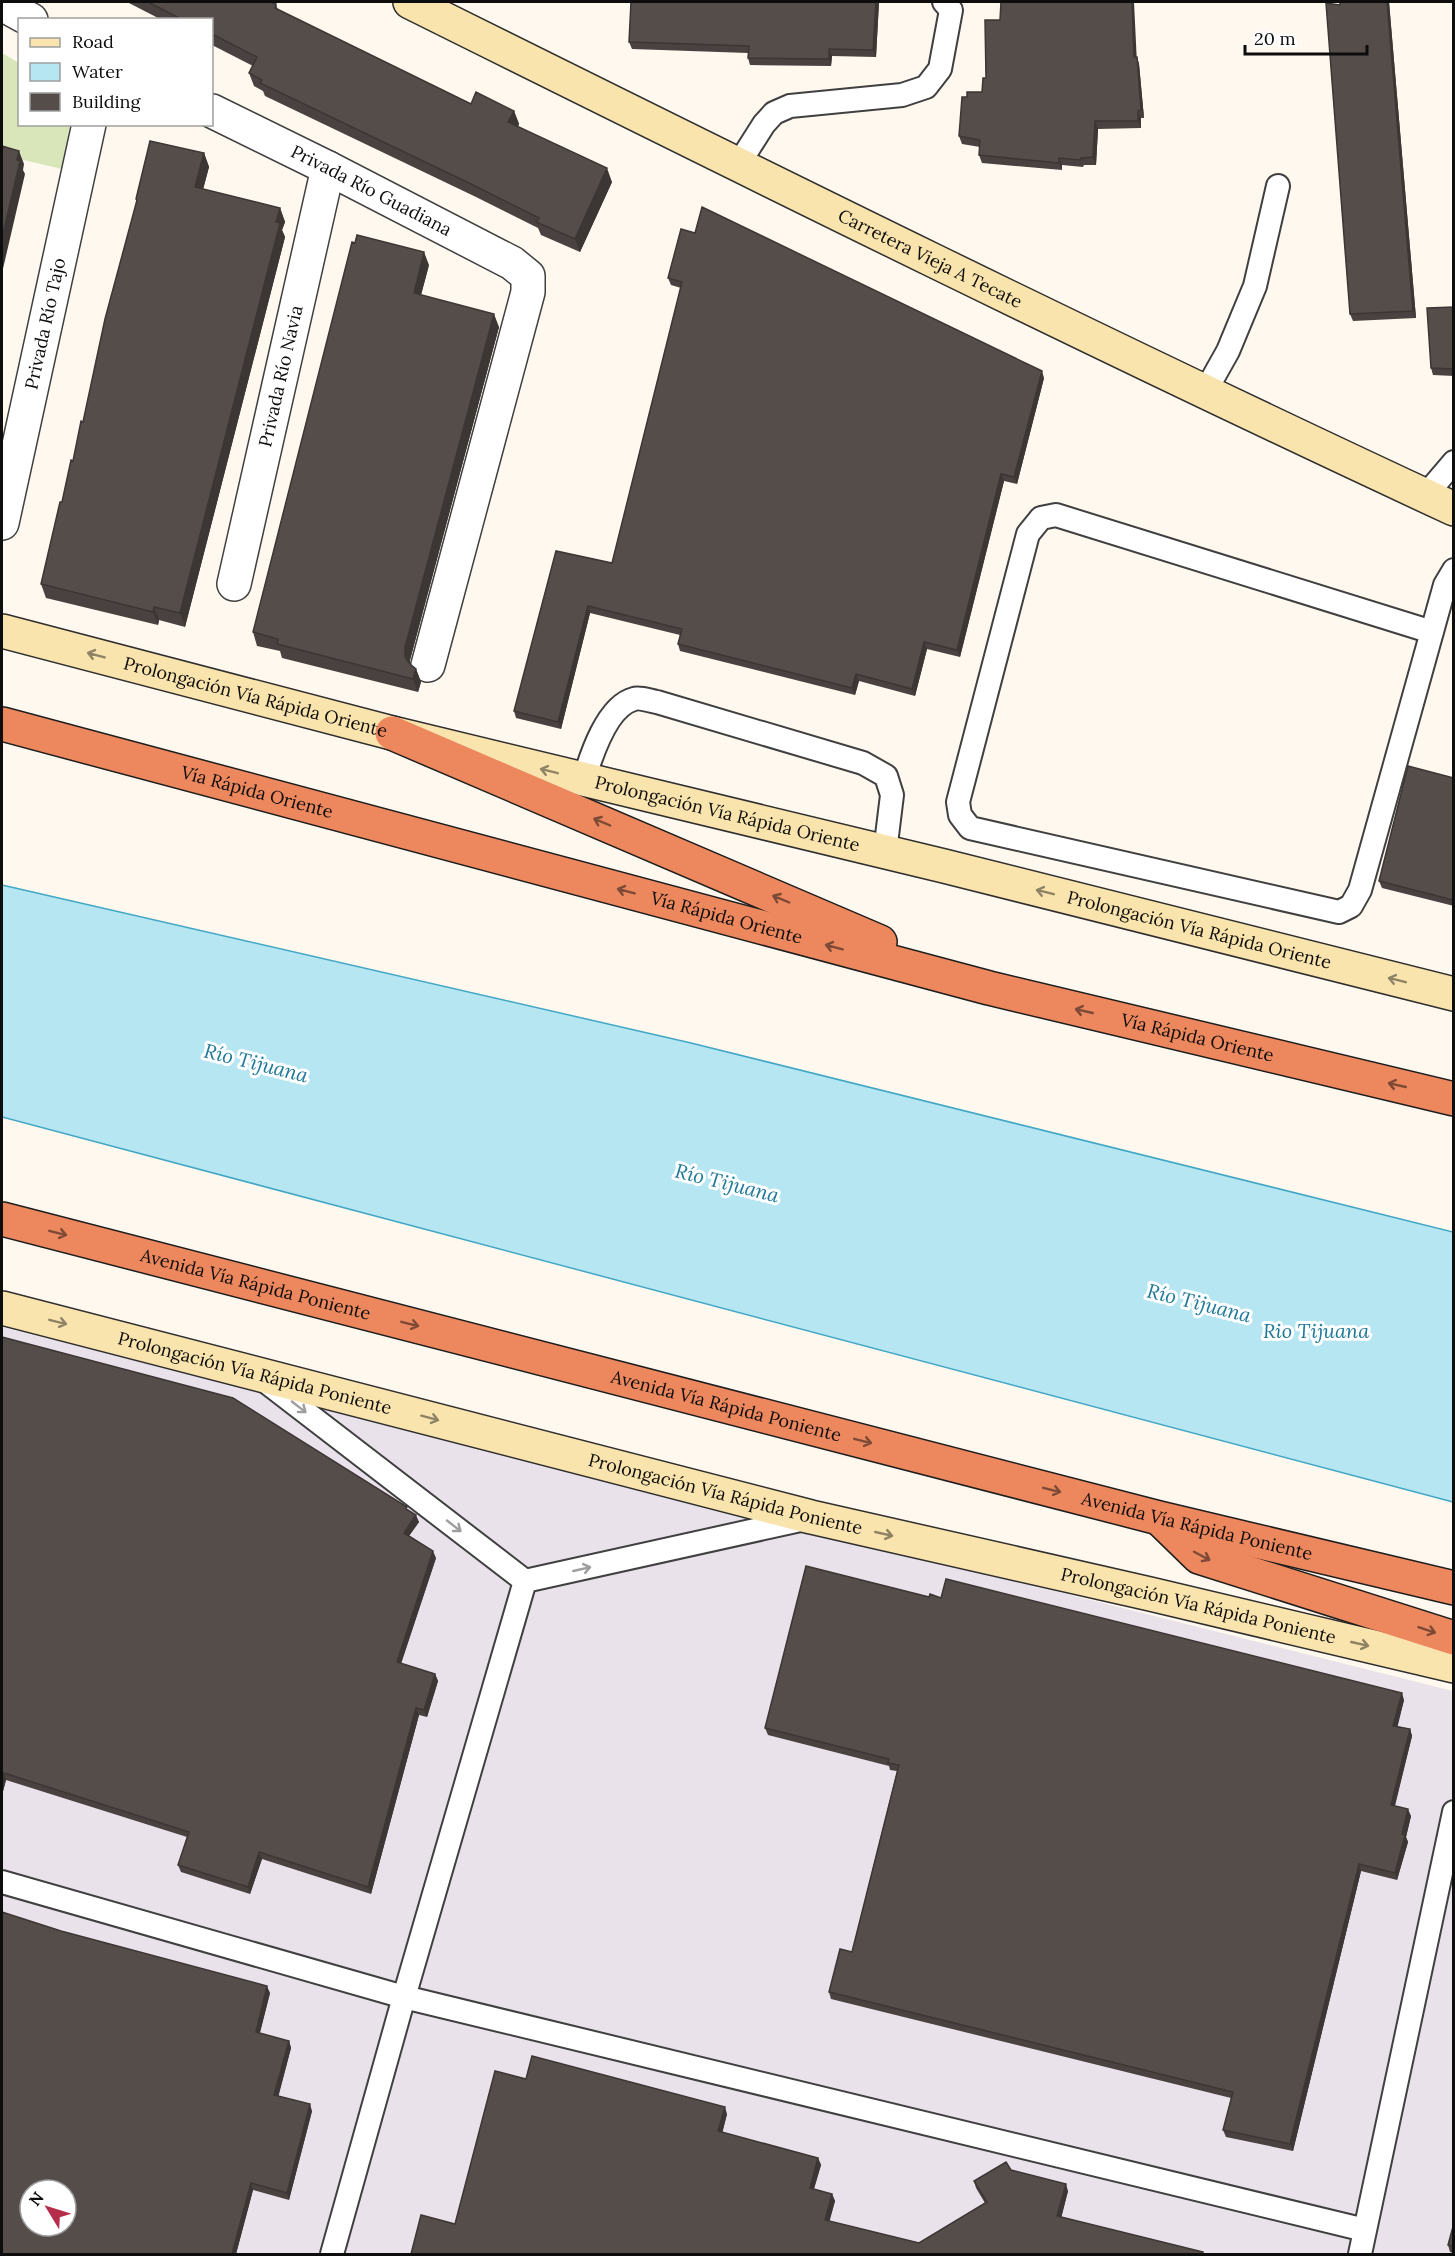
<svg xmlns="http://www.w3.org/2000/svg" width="1455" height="2256" viewBox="0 0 1455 2256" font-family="Lora,serif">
  <rect width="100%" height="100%" fill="#fef8ee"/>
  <path fill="#e9e2eb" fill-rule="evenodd" d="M2 1327 1453 1691V2254H2ZM30 2190H66V2226H30Z"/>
  <path fill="#d9e6ba" d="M2 53 19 63 20 124 70 125 62 169 2 155Z"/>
  <path fill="#b6e6f2" stroke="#41a7c5" stroke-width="1.5" d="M2 885 691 1043 1453 1232V1502L2 1117Z"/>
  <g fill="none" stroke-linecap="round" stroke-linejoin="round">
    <defs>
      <path id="lane" d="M738 165 764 124 774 113 790 106 902 95 926 87 940 69 951 10 944 2
        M1205 392 1228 351 1255 286 1278 186
        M1425 496 1454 462
        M1432 632 1056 515 1041 518 1028 534 958 802 960 815 970 828 1339 912 1351 906 1360 890 1445 585 1454 570
        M584 779C591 756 607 706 634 699 640 697 650 701 657 702L863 763 886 776 892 795 885 852
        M265 1381 525 1581
        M525 1581 805 1519
        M2 1882 404 1997 1365 2230
        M332 2254 404 1997 525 1581
        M1360 2254 1454 1812"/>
      <g id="street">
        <path d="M2 4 31 20"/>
        <path id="s1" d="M212 111 328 168 512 263 528 276V292L428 665"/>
        <path id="s2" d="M2 523 89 124"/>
        <path id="s3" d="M234 584 328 168"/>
      </g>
      <g id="secondary">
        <path id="s4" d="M410 2C756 174 1103 346 1454 509"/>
        <path id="s5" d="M2 631 392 733 944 866 1454 994"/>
        <path id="s6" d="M2 1308 811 1517 1150 1594 1454 1666"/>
      </g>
      <g id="highway">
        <path id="s7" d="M2 724 989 988 1454 1099"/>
        <path d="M392 733 880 942"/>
        <path id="s8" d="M2 1219 1159 1518 1454 1588"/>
        <path d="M1160 1519 1199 1557 1454 1638"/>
      </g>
    </defs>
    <use href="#lane" stroke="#404040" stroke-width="26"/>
    <use href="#street" stroke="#404040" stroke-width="36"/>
    <use href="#secondary" stroke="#2f2f2f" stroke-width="36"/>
    <use href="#highway" stroke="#1e1e1e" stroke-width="36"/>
    <use href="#lane" stroke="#fff" stroke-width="22"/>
    <use href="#street" stroke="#fff" stroke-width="33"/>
    <use href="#secondary" stroke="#fae4ad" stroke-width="33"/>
    <use href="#highway" stroke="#ec875e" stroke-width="33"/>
  </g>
  <path fill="#494240" d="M127 2H271L276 4 278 10 471 104 514 111 519 124 518 127 612 182 580 252 541 235 538 228 476 197 265 96 263 91 254 86 249 73 253 66 212 45V20H162Z
    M631 2H879L876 57 832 56 831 66 750 65 748 58V53L632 49 629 42Z
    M1340 2H1389L1416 318 1353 321 1350 314Z
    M1137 57 1139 64 1144 118H1141V128L1098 129 1096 165H1084L1083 167 1062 165V170L982 163 979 155 980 147 962 144 959 136 967 97 982 92Z
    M204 153 209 167 203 189 280 208 285 222 282 230 285 237 185 627 159 620 158 625 46 598 41 584 83 422 137 202 136 199Z
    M429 265 421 295 499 327 410 660V665L416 669 421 682 418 692 282 658 280 651 257 646 253 632Z
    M668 278 1044 378 1017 484 1004 481 960 657 927 649 915 696 859 681 855 695 680 651 678 644 680 635 590 613 561 729 516 718 514 711 612 563 681 288 671 285Z
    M1454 307V376L1433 375 1431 368Z
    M1454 778V906L1382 888 1379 881Z
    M2 1337 409 1510 419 1522 409 1536 436 1558 401 1664 435 1674 438 1681 427 1717 419 1715 371 1894 262 1859 250 1894 181 1872 178 1865 187 1837 6 1780 2 1795Z
    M929 1597 941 1598 1404 1700 1397 1726 1410 1729 1412 1736 1395 1806 1411 1816 1406 1837 1408 1842 1397 1880 1361 1871 1293 2151 1226 2137 1223 2130 1231 2098 831 1999 829 1992 852 1952 897 1771 890 1770 889 1766 768 1735 765 1728Z
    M61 1931 270 1993 260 2033 289 2041 291 2048 278 2096 312 2111 289 2200 253 2190 236 2254H2Z
    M526 2079 727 2114 722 2133 818 2158 821 2165 814 2189 832 2194 835 2201 829 2221 919 2243 985 2203 976 2188 974 2181 1011 2170 1068 2191 1061 2217 1203 2252 1204 2254H411L455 2224Z
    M1454 2223V2253L1450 2252 1448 2245Z"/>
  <path fill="#3c3634" d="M876 2H879L876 57 873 50Z
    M1132 2H1134L1137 64 1134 57Z
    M1387 2H1389L1416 318 1413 311Z
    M829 49 832 56 831 66 829 59Z
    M1137 57 1139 64 1144 118 1141 110Z
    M514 111 519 124 513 135 508 122Z
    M1138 111 1141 118V128L1138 121Z
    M1095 121 1098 129 1096 165 1093 157Z
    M19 151 24 164 23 170 25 174 2 273V238Z
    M204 153 209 167 200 201 195 187Z
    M1059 158 1062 165V170L1059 163Z
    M607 168 612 182 580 252 575 239Z
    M280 208 285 222 282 230 285 237 185 627 180 613Z
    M424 252 429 265 418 306 414 293Z
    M494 314 499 327 410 660V670L405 657V647Z
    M1042 371 1044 378 1017 484 1014 477Z
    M1001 474 1004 481 960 657 957 650Z
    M588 606 590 613 561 729 558 722Z
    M154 607 159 620 158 625 153 612Z
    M924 642 927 649 915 696 912 689Z
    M416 669 421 682 418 692 413 679Z
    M856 674 859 681 855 695 852 688Z
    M416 1515 419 1522 406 1540 404 1533Z
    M433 1551 436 1558 399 1669 397 1662Z
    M435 1674 438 1681 427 1717 424 1710Z
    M1402 1693 1404 1700 1396 1733 1393 1726Z
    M416 1708 419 1715 371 1894 368 1887Z
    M1410 1729 1412 1736 1393 1812 1391 1805Z
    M4 1773 6 1780 2 1795V1780Z
    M1408 1809 1411 1816 1406 1837 1408 1842 1397 1880 1395 1873Z
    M259 1852 262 1859 250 1894 248 1887Z
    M1359 1864 1361 1871 1293 2151 1290 2144Z
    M267 1986 270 1993 258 2039 256 2032Z
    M289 2041 291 2048 277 2102 274 2095Z
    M310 2104 312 2111 289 2200 287 2193Z
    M725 2107 727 2114 721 2138 718 2131Z
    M818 2158 821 2165 812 2195 810 2188Z
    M251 2183 253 2190 236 2254H232Z
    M1066 2184 1068 2191 1060 2223 1057 2216Z
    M832 2194 835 2201 828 2227 825 2220Z"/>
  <path fill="#554d4a" stroke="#3c3634" stroke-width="1.5" fill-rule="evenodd" d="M148 2H271L276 4 275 8 471 104 476 92 514 111 508 122 607 168 575 239 536 222 539 218 471 184 260 83 262 80 249 73 257 57 212 34V20H183Z
    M631 2H876L873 50 829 49V59L748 58 749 46 629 42Z
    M1001 2H1132L1134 57H1137L1141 110 1138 111V121H1095L1093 157 1081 158 1080 160 1059 158V163L979 155 980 140 959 136 962 97H967V92H982L983 78H986L985 20H1000Z
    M1340 2H1387L1413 311 1350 314 1326 3 1340 5Z
    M150 141 204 153 195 187 280 208 276 222 280 223 180 613 154 607 153 612 41 584 60 502H62L71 460 73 461 81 421 83 422 105 319 137 200 136 199Z
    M2 146 19 151 17 160 20 161 2 238Z
    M702 207 1042 371 1014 477 1001 474 957 650 924 642 912 689 856 674 852 688 678 644 682 629 588 606 558 722 514 711 556 551 612 563 682 282 668 278 681 229 695 233Z
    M357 235 424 252 414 293 494 314 405 647V657L410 664 416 669 413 679 277 644 278 639 253 632 352 242 355 243Z
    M1454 307V369L1431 368 1427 308Z
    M1408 766 1454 778 1453 900 1379 881Z
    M2 1337 233 1398 407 1507 406 1509 416 1515 404 1533 433 1551 397 1662 435 1674 424 1710 416 1708 368 1887 259 1852 248 1887 178 1865 189 1832 4 1773 2 1780Z
    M806 1566 929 1597 930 1594 941 1598 946 1579 1402 1693 1393 1726 1410 1729 1391 1805 1408 1809 1402 1834 1405 1835 1395 1873 1359 1864 1290 2144 1223 2130 1233 2092 829 1992 840 1949 852 1952 899 1765 888 1763 889 1759 765 1728Z
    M2 1912 61 1931 267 1986 256 2032 289 2041 274 2095 310 2104 287 2193 251 2183 232 2254H2ZM30 2190H66V2226H30Z
    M532 2056 725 2107 718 2131 818 2158 810 2188 832 2194 825 2220 919 2243 987 2202 974 2181 1006 2162 1011 2170 1066 2184 1057 2216 1203 2252 1202 2254H411L421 2215 455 2224 495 2071 526 2079Z
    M1454 2223V2247L1448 2245Z"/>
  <defs><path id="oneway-shaft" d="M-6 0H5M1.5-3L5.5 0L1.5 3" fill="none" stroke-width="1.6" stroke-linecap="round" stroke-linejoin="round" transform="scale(1.5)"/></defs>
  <g stroke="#8f8365">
    <use href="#oneway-shaft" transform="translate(96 655) rotate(-165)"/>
    <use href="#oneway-shaft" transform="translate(549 771) rotate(-166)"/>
    <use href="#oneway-shaft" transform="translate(1045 892) rotate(-166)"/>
    <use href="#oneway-shaft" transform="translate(1397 980) rotate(-166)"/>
    <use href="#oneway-shaft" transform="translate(58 1322) rotate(14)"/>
    <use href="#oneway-shaft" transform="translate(430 1418) rotate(15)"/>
    <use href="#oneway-shaft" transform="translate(884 1534) rotate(13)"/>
    <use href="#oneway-shaft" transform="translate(1360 1644) rotate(13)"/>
  </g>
  <g stroke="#7c4a36">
    <use href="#oneway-shaft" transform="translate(602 822) rotate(-157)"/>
    <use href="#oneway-shaft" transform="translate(626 891) rotate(-165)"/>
    <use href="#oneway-shaft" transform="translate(781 899) rotate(-157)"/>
    <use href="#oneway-shaft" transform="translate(834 947) rotate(-165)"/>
    <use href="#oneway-shaft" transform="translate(1084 1011) rotate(-167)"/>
    <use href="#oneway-shaft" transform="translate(1397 1085) rotate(-167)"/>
    <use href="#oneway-shaft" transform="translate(58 1233) rotate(14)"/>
    <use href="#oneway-shaft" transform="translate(410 1324) rotate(14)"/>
    <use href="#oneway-shaft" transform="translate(863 1441) rotate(14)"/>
    <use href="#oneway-shaft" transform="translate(1052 1490) rotate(14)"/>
    <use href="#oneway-shaft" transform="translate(1202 1556) rotate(28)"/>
    <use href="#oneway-shaft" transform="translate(1427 1630) rotate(18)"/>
  </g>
  <g stroke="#9e9e9e">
    <use href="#oneway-shaft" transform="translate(299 1407) rotate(38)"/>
    <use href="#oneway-shaft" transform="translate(454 1526) rotate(38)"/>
    <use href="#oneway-shaft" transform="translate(582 1569) rotate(-13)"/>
  </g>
  <g text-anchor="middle" stroke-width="6" stroke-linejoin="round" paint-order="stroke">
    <g font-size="18" fill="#0d0d0d" stroke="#fff">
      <text dy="6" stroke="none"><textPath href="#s1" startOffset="178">Privada Río Guadiana</textPath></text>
      <text dy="6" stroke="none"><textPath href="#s4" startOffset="580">Carretera Vieja A Tecate</textPath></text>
      <text dy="6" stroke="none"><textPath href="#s2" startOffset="204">Privada Río Tajo</textPath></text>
      <text dy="6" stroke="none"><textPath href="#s3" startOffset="213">Privada Río Navia</textPath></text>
      <text dy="6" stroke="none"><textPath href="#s5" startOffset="262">Prolongación Vía Rápida Oriente</textPath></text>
      <text dy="6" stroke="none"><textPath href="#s7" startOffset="264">Vía Rápida Oriente</textPath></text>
      <text dy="6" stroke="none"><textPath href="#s5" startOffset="748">Prolongación Vía Rápida Oriente</textPath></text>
      <text dy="6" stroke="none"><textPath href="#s7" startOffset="750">Vía Rápida Oriente</textPath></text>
      <text dy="6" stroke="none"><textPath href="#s5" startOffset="1234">Prolongación Vía Rápida Oriente</textPath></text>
      <text dy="6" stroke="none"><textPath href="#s7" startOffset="1236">Vía Rápida Oriente</textPath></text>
      <text dy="6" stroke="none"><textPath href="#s8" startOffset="262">Avenida Vía Rápida Poniente</textPath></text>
      <text dy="6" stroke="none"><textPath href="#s6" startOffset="261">Prolongación Vía Rápida Poniente</textPath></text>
      <text dy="6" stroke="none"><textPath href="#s8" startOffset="748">Avenida Vía Rápida Poniente</textPath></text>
      <text dy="6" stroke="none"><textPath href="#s6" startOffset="747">Prolongación Vía Rápida Poniente</textPath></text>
      <text dy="6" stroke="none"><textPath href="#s8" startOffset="1234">Avenida Vía Rápida Poniente</textPath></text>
      <text dy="6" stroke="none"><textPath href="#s6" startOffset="1233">Prolongación Vía Rápida Poniente</textPath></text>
    </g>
    <g font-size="20" font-style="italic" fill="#1e7898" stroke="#fff">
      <text transform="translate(256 1063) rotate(14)" y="7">Río Tijuana</text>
      <text transform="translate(727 1183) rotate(14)" y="7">Río Tijuana</text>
      <text transform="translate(1199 1303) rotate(14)" y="7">Río Tijuana</text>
      <text x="1316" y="1338">Rio Tijuana</text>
    </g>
  </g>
  <rect width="1455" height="2256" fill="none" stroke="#0d0d0d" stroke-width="6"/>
  <rect x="18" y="18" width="195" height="108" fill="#ffffff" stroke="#9e9e9e" stroke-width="1.5"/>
  <rect x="30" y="38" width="30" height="9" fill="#fae4ad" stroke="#9e9e9e" stroke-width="1.5"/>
  <text x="72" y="48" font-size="18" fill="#0d0d0d">Road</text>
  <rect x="30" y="63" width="30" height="18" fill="#b6e6f2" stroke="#9e9e9e" stroke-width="1.5"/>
  <text x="72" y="78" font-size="18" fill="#0d0d0d">Water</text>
  <rect x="30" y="93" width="30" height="18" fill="#554d4a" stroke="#9e9e9e" stroke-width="1.5"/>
  <text x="72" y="108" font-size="18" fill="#0d0d0d">Building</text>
  <g transform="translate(48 2208) rotate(308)"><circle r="28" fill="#ffffff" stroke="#9e9e9e" stroke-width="1.5"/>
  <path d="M0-4.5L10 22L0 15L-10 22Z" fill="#b52d4b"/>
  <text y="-9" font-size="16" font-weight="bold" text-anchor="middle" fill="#0d0d0d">N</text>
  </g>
  <path d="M1245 45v9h122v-9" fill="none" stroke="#0d0d0d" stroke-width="3"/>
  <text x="1254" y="45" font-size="18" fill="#0d0d0d" stroke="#ffffff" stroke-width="4.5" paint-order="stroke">20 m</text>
</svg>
